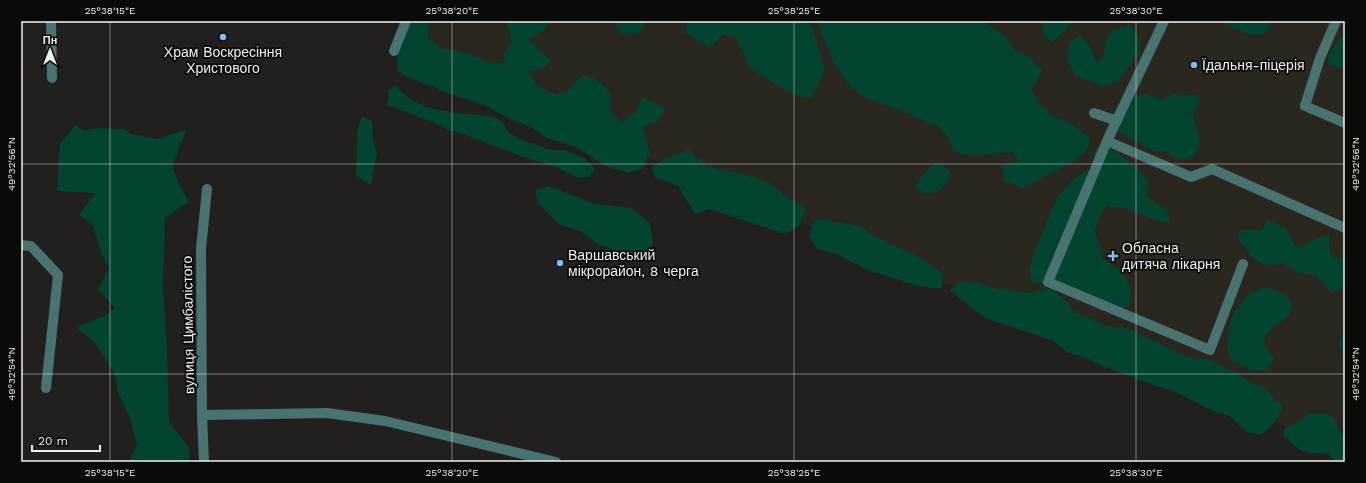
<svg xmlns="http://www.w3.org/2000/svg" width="1366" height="483" viewBox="0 0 1366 483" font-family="'Work Sans',sans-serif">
  <rect width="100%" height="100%" fill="#21201e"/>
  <path fill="#2a271f" d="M418 21H1345V452L417 60Z"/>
  <path fill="#024430" d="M405 21H429L428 38 441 48 468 53 488 62 506 63 503 55 512 41 505 21H551L544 30 528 40 552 61 544 67 528 72 538 86 557 95 569 90 582 75 597 80 610 92 611 113 621 122 635 113 643 97 665 109 658 121 643 127 650 153 642 169 628 173 605 166 576 147 546 138 531 127 508 118 485 105 456 96 407 77 397 71V56Z
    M613 21H648L639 33 622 35Z
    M688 21H807L811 23 825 69 811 99 797 96 786 91 750 68 736 37 723 35 710 47 685 33Z
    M815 21H984L1006 37 1014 50 1030 57 1042 71 1032 89 1039 104 1051 115 1069 123 1090 138 1087 151 1074 161 1023 188 1004 181 1002 165 1018 161 1014 152C991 153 975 159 953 151L950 139 937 126 902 111 870 100 860 95 850 86 832 59 817 22Z
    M1042 21H1072L1069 27 1052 43 1043 33Z
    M1221 21H1271C1266 48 1235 29 1221 21Z
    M1130 24 1139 38V54L1117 82 1102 86 1076 76 1068 63V49L1071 41 1081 35 1092 49 1094 60 1097 63 1103 57 1106 40 1112 31Z
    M1345 34V70L1327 64C1329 52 1336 42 1345 34Z
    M396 85C411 107 441 111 466 114 472 115 478 114 484 115 490 116 496 119 502 121L509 133 522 140 551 150H564L584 158 595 169 589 177 578 178 558 168 517 155 480 140 446 129 435 123 387 105 389 90Z
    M1146 94 1161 99 1174 94 1196 95 1201 103 1193 113 1200 144 1195 155 1185 159H1175L1166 151H1153L1125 136 1109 124C1110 120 1110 115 1113 112 1120 102 1134 96 1146 94Z
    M362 116 372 121 373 139 377 153 371 185 356 176 357 131Z
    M75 125 83 130 99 128 123 129 132 134 157 139 186 130 172 166 180 186 189 202 165 218 163 288 167 349 169 422 189 447 190 462H129L137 444 130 418 118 393 114 373 96 344 76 327 104 316 115 308 98 290 109 268 100 250 93 225 79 215 95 193 57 191 60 144Z
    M1104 144 1137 167 1148 181 1147 197 1166 210 1171 224 1155 220 1124 208 1107 206 1100 215 1095 230 1103 258 1122 273 1131 288 1129 307H1106L1054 287 1032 282 1029 272 1033 255 1057 198 1072 180 1094 166V152Z
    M689 150 708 167 739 173 770 183 790 199 806 209 800 225 785 234 710 209 695 214 678 186 655 177 651 167 671 156Z
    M936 162 951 171C947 187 942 191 926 194L915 187 919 179Z
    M548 186 595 204 631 208 650 223 653 243 647 257 628 254 599 245 582 232 560 225 538 203 535 191Z
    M816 218 860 226 874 236 923 259 942 273V288H930L915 285 868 270 838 255 816 248 809 237 811 227Z
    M1267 220 1287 228 1295 247 1303 246 1310 241 1330 234 1329 246 1330 254 1338 259 1343 256 1345 253V287L1331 293 1315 275 1299 273 1282 263 1266 267 1253 258 1237 238 1240 231 1248 229 1261 231Z
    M977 282 994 288 1028 293 1049 288 1061 296 1075 312 1107 326 1129 328 1147 338 1164 345 1188 357 1211 360 1268 391 1283 407C1277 420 1272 429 1259 435L1245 431 1230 416 1215 412 1173 391 1147 383 1105 367 1086 358 1067 352 1053 341 985 318 950 291 958 283Z
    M1267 287 1285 294 1292 302 1289 315 1266 334 1264 343 1274 358 1266 371 1250 370 1232 361 1227 349 1229 328 1234 312 1250 293Z
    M1345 330V364L1339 342Z
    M1326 413 1336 420 1341 433 1345 437V462H1338L1326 453C1302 454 1300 451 1283 435L1285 427 1297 422 1309 414Z"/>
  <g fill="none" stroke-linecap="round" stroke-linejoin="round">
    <path stroke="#487371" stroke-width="10" d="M51 21 52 78
      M1164 21 1107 141 1191 177 1212 169 1345 228
      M1336 21 1320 58 1305 106 1345 123
      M394 51 406 21
      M1094 113 1117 121
      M1107 141 1048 282 1210 350 1243 264
      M21 245 31 246 58 275 46 388
      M202 415 327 413 385 421 556 462
      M204 462 202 415 201 249 207 189"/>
  </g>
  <path fill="none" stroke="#f2f1ef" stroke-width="1" stroke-opacity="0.45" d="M110 21V462M452 21V462M794 21V462M1136 21V462M21 164H1345M21 374H1345"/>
  <g fill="#7bbef9" stroke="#0a0a09" stroke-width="1.5">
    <circle cx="223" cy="37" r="4"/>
    <circle cx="1194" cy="65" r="4"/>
    <path d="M1111 250h4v4h4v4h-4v4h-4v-4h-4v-4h4z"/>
    <circle cx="560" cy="263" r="4"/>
  </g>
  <g text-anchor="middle" stroke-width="3.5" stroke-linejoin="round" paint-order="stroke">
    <g font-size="14" fill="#f2f1ef" stroke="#0a0a09" text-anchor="start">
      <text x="223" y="57" text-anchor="middle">Храм Воскресіння<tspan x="223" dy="16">Христового</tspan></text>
      <text x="1202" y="70">Їдальня-піцерія</text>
      <text x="1122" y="253">Обласна<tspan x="1122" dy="16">дитяча лікарня</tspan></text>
      <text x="568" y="260">Варшавський<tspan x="568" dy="16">мікрорайон, 8 черга</tspan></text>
    </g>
    <g font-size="14" fill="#f2f1ef" stroke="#0a0a09">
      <text transform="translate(188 325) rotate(-91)" y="5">вулиця Цимбалістого</text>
    </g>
  </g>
  <rect width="1366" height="483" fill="none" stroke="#0a0a09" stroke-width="44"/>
  <g transform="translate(50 50)" stroke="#0a0a09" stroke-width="3" paint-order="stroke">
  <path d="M0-3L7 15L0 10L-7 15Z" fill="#f2f1ef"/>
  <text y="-6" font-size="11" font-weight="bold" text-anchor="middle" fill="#f2f1ef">Пн</text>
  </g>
  <path d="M32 445v6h68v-6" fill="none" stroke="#f2f1ef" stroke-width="2"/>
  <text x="38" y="445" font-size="12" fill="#f2f1ef" stroke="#0a0a09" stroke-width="3" paint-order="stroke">20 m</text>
  <rect x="22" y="22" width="1322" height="439" fill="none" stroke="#f2f1ef" stroke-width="1.5"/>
  <g font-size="10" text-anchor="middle" fill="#f2f1ef">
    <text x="110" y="14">25°38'15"E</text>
    <text x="452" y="14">25°38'20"E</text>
    <text x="794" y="14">25°38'25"E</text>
    <text x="1136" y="14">25°38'30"E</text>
    <text transform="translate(11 164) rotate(-90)" y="4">49°32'56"N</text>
    <text transform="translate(1355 164) rotate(-90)" y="4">49°32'56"N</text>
    <text transform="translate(11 374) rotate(-90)" y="4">49°32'54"N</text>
    <text transform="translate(1355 374) rotate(-90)" y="4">49°32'54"N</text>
    <text x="110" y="476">25°38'15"E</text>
    <text x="452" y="476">25°38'20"E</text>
    <text x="794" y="476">25°38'25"E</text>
    <text x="1136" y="476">25°38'30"E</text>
  </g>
</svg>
